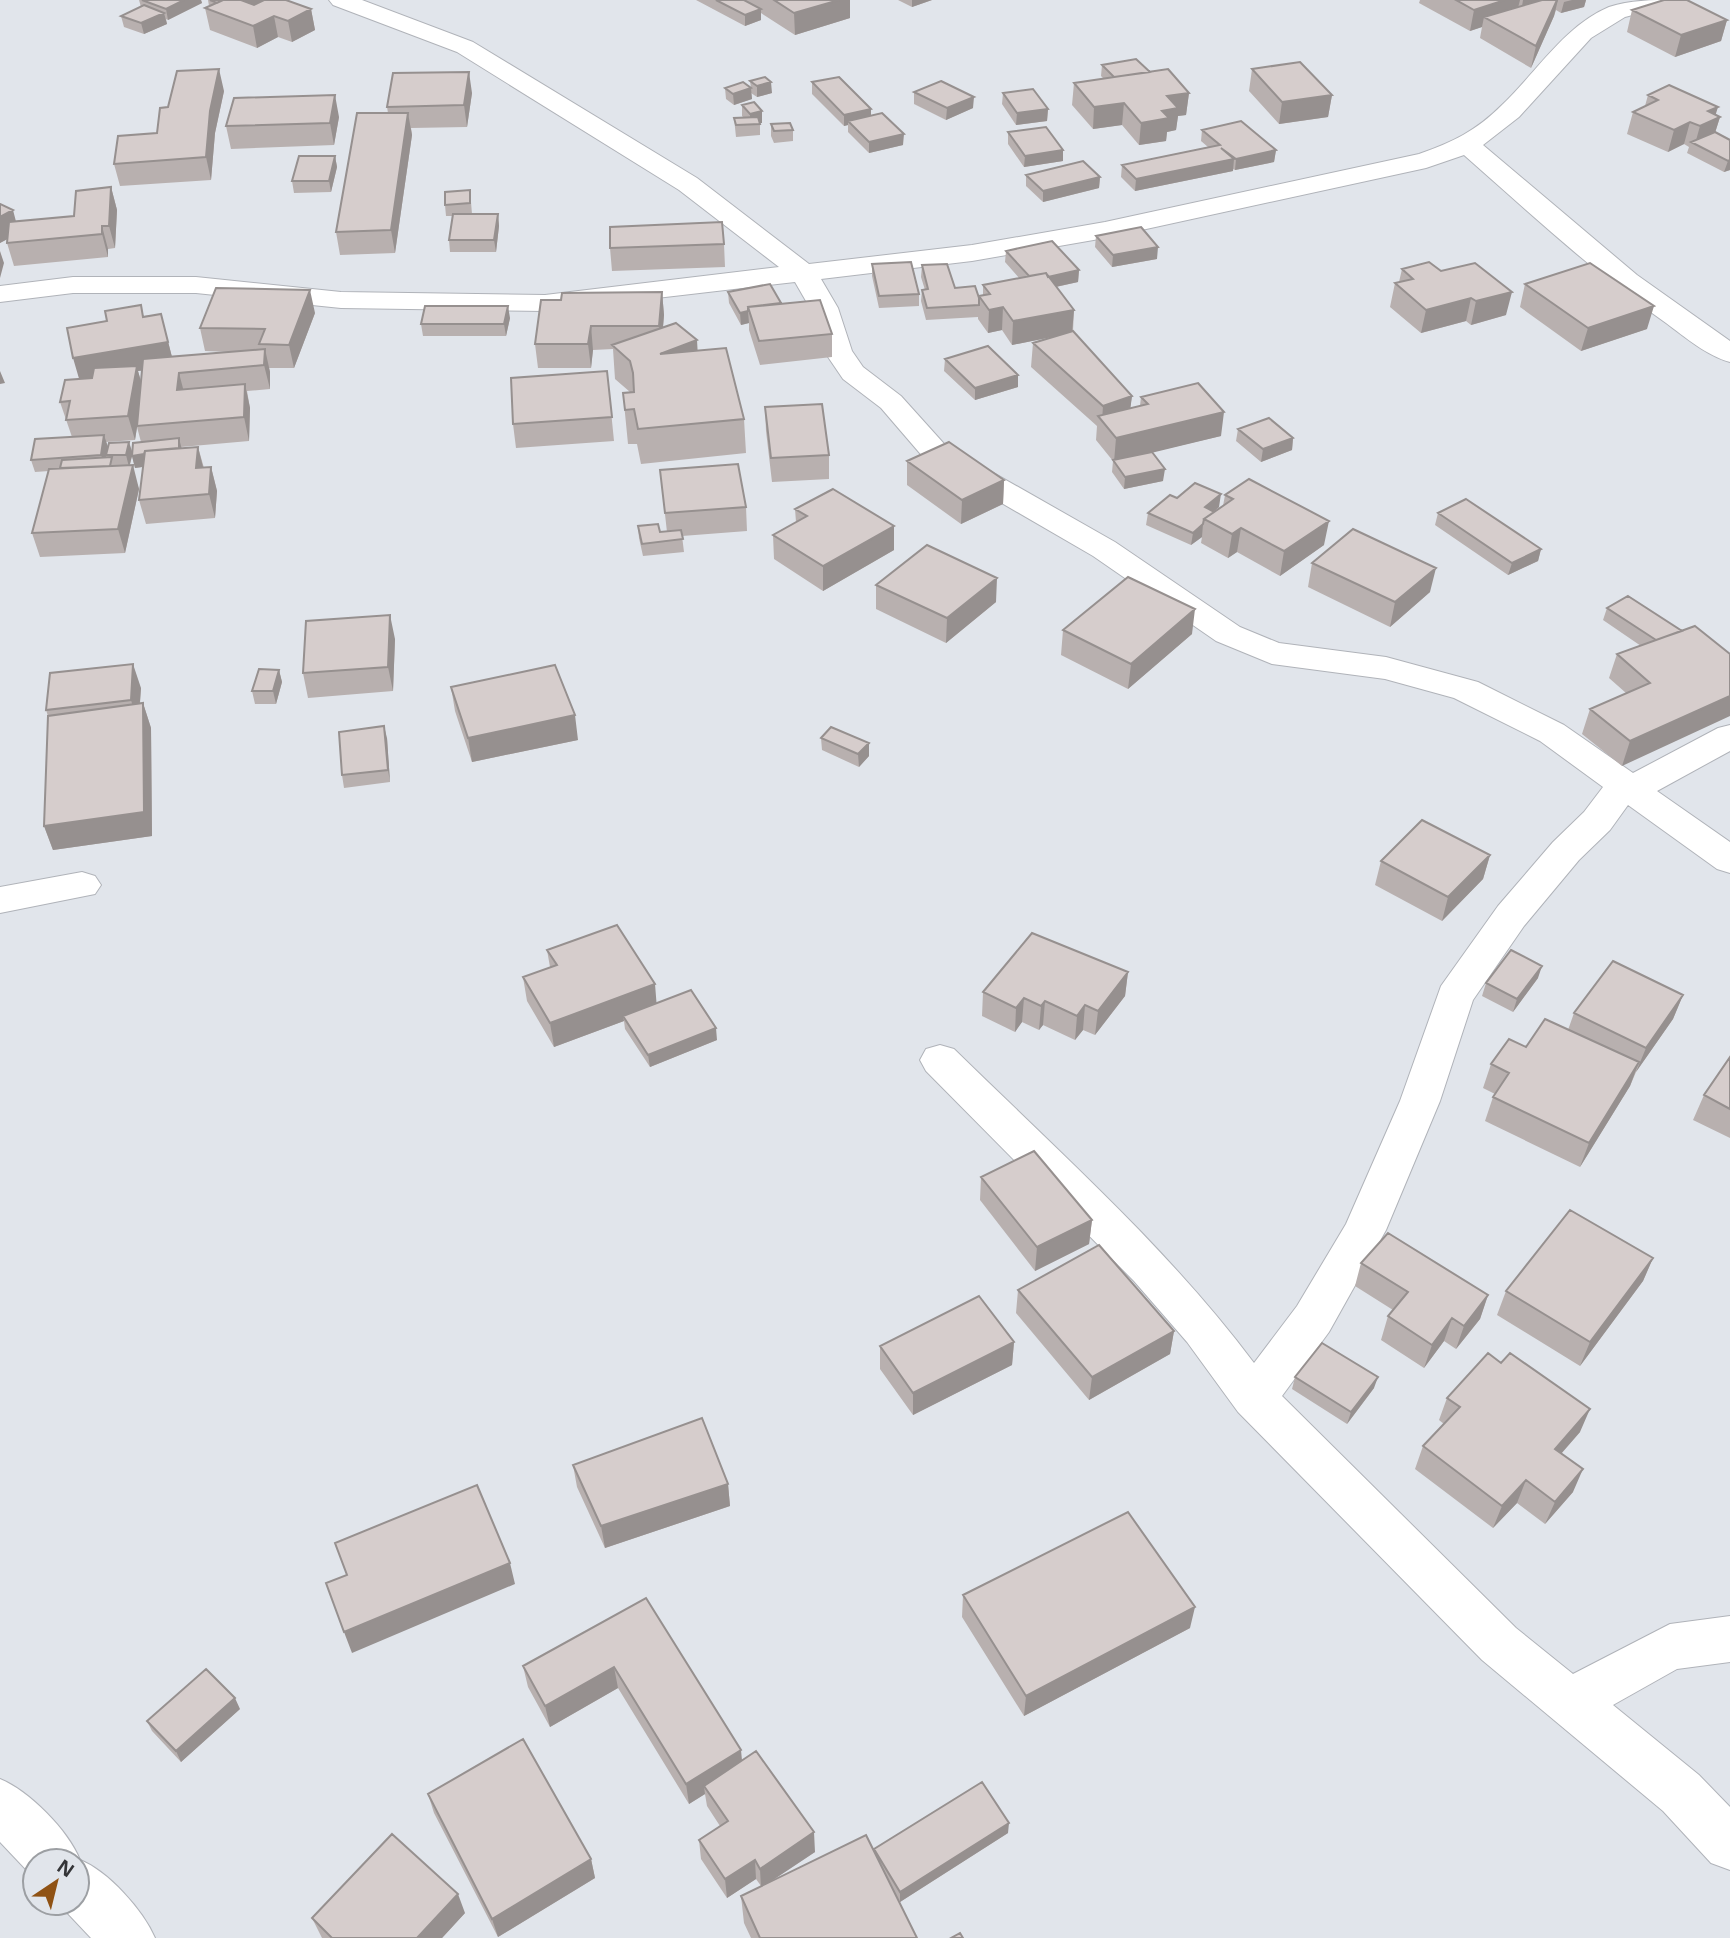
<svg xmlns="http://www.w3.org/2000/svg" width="1730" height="1938" viewBox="0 0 1730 1938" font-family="'Noto Sans',sans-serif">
  <rect width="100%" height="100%" fill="#e1e5eb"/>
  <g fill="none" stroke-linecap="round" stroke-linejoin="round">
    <defs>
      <path id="minor" d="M329 0H362L473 42 697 178 809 264 972 245 1105 222 1419 154C1453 142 1476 131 1502 105 1536 73 1564 26 1609 7 1630 0 1652 0 1674 0L1670 5 1625 17 1591 38 1519 117 1483 145 1637 275 1730 341V362C1707 356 1685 337 1666 323 1594 273 1530 213 1464 155L1426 168 1105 238 972 261 821 279 838 308 852 351 863 367 901 396 946 446 1115 542 1240 627 1279 643 1386 657 1478 682 1564 725 1633 773 1718 728 1730 725V751L1657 791 1730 842V873L1717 869 1628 805 1610 830 1579 860 1524 926 1473 1000 1440 1101 1386 1230 1329 1332 1282 1396 1516 1628 1573 1674 1670 1624 1730 1616V1662L1677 1669 1613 1705 1699 1775 1730 1807V1870L1711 1863 1663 1811 1482 1660 1238 1412 1187 1342 1134 1281 926 1071 920 1060 926 1049 940 1045 954 1049C1057 1150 1167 1247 1254 1363L1297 1306 1346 1224 1400 1101 1441 986 1498 906 1553 842 1584 812 1603 787 1540 741 1454 698 1385 679 1272 664 1216 641 1093 556 924 458 881 408 843 379 824 351 810 308 795 282 545 311 341 308 196 293H73L0 302V286L73 277H196L341 292 545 295 779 267 679 190 457 52 333 5Z
        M82 872 95 876 101 885 95 894 0 913V887Z
        M0 1779C29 1791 68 1830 80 1860 108 1871 143 1910 155 1938H91L58 1903H77V1861H35V1879L0 1842Z"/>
    </defs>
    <use href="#minor" stroke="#b0b3b9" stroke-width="2"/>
    <use href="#minor" fill="#fff" fill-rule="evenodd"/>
  </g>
  <path fill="#b8b0af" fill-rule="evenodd" d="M139 0H201L202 3 168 20 166 19 167 24 144 34 124 27 121 16 141 7Z
    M208 0H262V1L311 9 315 30 292 42 278 37 257 48 210 30 205 8 209 6Z
    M696 0H850V18L795 35 761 13V20L745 26Z
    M898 0H932L912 7Z
    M1420 0H1586L1584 7 1561 13 1556 10 1554 16 1531 68 1480 38 1482 27 1470 31 1419 3Z
    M1632 10 1727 20 1721 41 1675 57 1627 32Z
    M1102 65 1150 72 1189 93 1186 115 1178 116 1176 130 1167 132 1166 141 1139 145 1122 125 1093 129 1072 105 1074 83 1104 79 1101 76Z
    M1252 69 1332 95 1328 117 1279 124 1249 91Z
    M750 81 772 93 757 97 751 93 752 99 734 105 726 99 725 88H751Z
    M812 82 871 116 903 145 869 153 848 132V125L844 126 812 94Z
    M224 91 215 133 211 180 120 186 114 164 157 133 168 107Z
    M914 92 973 108 946 120 914 104Z
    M472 93 467 127 411 128 412 135 395 253 340 255 336 232 388 113 387 107Z
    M1003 93 1048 109 1047 121 1016 125 1002 104Z
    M1648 95 1720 117 1715 133 1730 140V170L1724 172 1687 153 1689 147 1684 144 1668 152 1627 134 1633 112 1645 106Z
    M742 105 762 123H760V135L736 137 734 118H744L742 116Z
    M339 117 334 145 231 149 226 126Z
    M771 124 793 130V141L774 143 771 136Z
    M1202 130 1276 150 1274 162 1235 170 1233 169V171L1135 191 1121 177 1122 165 1208 147 1201 141Z
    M1008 132 1063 150V161L1024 167 1008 144Z
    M335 156 337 167 331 192 294 193 292 181Z
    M1026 175 1100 177 1099 188 1043 202 1026 186Z
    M111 187 117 210 115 248 108 249V257L14 266 7 243V239L0 243V204L16 222 74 216Z
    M471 202 472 214H498L499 226 496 252H450L449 240 453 216H446L445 205Z
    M1096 236 1157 259 1112 267 1095 247Z
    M724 244 725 267 612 271 610 248Z
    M1006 251 1079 270 1078 282 1056 287 1074 310 1073 331 1132 396 1130 408 1140 406 1141 397 1221 436 1152 452 1163 481 1124 489 1112 472 1113 461 1096 440 1097 426 1031 367 1033 343 1052 337 1012 345 1002 330 988 333 978 319V317L926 320 921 301 922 290H925L921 277 922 265 955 288 979 298V296H983V285L1019 278 1005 262Z
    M872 264 919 294V306L879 308 872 276Z
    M1402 269 1441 271 1506 315 1471 325 1466 321 1421 333 1390 307 1395 283 1399 282Z
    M1525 284 1647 329 1581 351 1520 307Z
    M662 292 664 315 663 328 697 350 744 419 746 453 641 464 637 444H628L623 393 630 392 615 379 613 349 593 350 591 368H538L535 344 561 300Z
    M728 292 781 303 832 334V357L760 365 749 330V323L741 325 729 303Z
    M315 313 294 368H269L270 372V389L247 391 250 408 249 441 181 447 182 448 198 447 204 468 211 467 217 491 215 518 146 524 139 500 143 467 135 468 132 456 130 465 139 489 125 553 40 557 32 533 49 471 35 472 31 460 72 437 60 402 79 379 144 316 161 314 172 357 230 352 205 351 200 328ZM138 371H142L141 381ZM137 427 141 442 132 453 108 447 106 442 135 440Z
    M510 318 506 336H423L421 324Z
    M945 359 1018 387 975 400 944 371Z
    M607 371 614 441 516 448 513 424Z
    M765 407 829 455V479L772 482 766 431Z
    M1238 429 1293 438 1292 450 1261 462 1236 441Z
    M907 461 1004 480 1003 504 961 524 907 485Z
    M660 470 746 507 747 531 682 536 684 552 643 556 639 538 638 526 660 532H667Z
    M1225 495 1324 545 1280 576 1237 552 1228 558 1201 543 1202 537 1191 545 1146 525 1148 513 1177 498 1219 507 1214 512 1223 506Z
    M795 509 894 550 823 591 774 559 773 535 796 522Z
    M1438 513 1541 549 1538 561 1508 575 1435 525Z
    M1312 563 1430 592 1390 627 1308 587Z
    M876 585 996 602 946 643 876 609Z
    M1607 608 1682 631 1622 766 1582 734 1590 709 1626 693 1609 678 1617 654 1641 646 1603 620Z
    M1063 630 1192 634 1128 689 1061 655Z
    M395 639 393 691 308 698 303 673Z
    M279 670 282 682 276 704H255L252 691Z
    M451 687 578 740 472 762 455 711Z
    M141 688 140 704 143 703 151 728 152 836 53 850 44 826 48 716 46 710Z
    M387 738 390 782 344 788 342 775Z
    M821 738 869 756 859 767 822 750Z
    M1490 855 1483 879 1442 921 1375 885 1381 861Z
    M547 950 657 1004 717 1040 650 1067 625 1029 624 1021 554 1047 527 1001 523 977 550 967Z
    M1128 972 1125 996 1095 1035 1083 1030 1075 1040 1043 1025 1039 1030 1022 1022 1015 1032 982 1016 983 992Z
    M1538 978 1513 1012 1482 996 1486 983Z
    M1683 995 1673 1019 1636 1072 1630 1086 1580 1167 1485 1121 1493 1097 1495 1094 1483 1088 1491 1064 1526 1047 1568 1030 1574 1013Z
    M1730 1057V1138L1693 1120 1704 1095Z
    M981 1177 1092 1220 1089 1244 1035 1271 980 1200Z
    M1653 1258 1643 1281 1580 1366 1497 1315 1506 1291Z
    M1361 1263 1488 1295 1480 1319 1456 1349 1444 1341 1424 1368 1381 1340 1388 1316 1393 1310 1355 1286Z
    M1018 1290 1174 1331 1170 1354 1089 1400 1016 1313Z
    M1014 1342 1012 1365 913 1415 880 1369V1346Z
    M1295 1377 1374 1388 1347 1424 1292 1389Z
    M1447 1398 1580 1432 1561 1454 1573 1492 1545 1524 1517 1503 1493 1528 1415 1469 1423 1446 1444 1424 1439 1420Z
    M573 1465 728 1484 730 1506 605 1548 577 1487Z
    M963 1595 1190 1628 1024 1716 962 1617Z
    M646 1598 742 1761 815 1852 770 1882 874 1851 1008 1833 900 1902 896 1895 917 1938H751L744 1923 741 1896 761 1886 756 1879 727 1898 701 1859 699 1840 720 1826 707 1806 705 1794 689 1804 618 1688 550 1727 528 1687 523 1666Z
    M240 1709 181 1762 152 1731 147 1721Z
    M428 1794 591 1859 595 1878 498 1937 434 1813Z
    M465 1913 442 1938H322L312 1918Z"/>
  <path fill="#96908f" d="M184 0H201L202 3 168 20 166 9Z
    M244 0H262L263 3 232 18Z
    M839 0H850V18L795 35 794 13Z
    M912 0H932L912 7Z
    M1505 0H1520L1516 16 1484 17 1482 27 1470 31 1474 10Z
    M1523 0H1541L1521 13Z
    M1557 0H1558L1554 16 1531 68 1536 46Z
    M1572 0H1586L1584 7 1561 13 1564 2Z
    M311 9 315 30 292 42 288 21Z
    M761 9V20L745 26V15Z
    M164 13 167 24 144 34 141 23Z
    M274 16 278 37 257 48 253 26Z
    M1727 20 1721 41 1675 57 1681 35Z
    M219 69 224 91 215 133 211 180 206 157 210 111Z
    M469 72 472 93 467 127 464 105Z
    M771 82 772 93 757 97V86Z
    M751 88 752 99 734 105 733 94Z
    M1189 93 1186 115 1178 116 1176 130 1167 132 1166 141 1139 145 1141 123 1162 111 1167 96Z
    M335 95 339 117 334 145 330 123Z
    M1332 95 1328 117 1279 124 1282 102Z
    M974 97 973 108 946 120 947 108Z
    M1124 103 1122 125 1093 129 1094 107Z
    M1718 107 1714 120 1720 117 1713 139 1695 144 1700 126 1708 111Z
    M871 109V120L848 121V125L844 126V115Z
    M1048 109 1047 121 1016 125 1017 113Z
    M762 111V123L750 124V114Z
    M408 113 412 135 395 253 391 230Z
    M1690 122 1684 144 1668 152 1674 130Z
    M904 134 903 145 869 153V142Z
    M1063 150V161L1024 167 1025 156Z
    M1276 150 1274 162 1235 170 1236 159Z
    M335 156 337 167 331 192 329 181Z
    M1234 159 1233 171 1135 191 1136 179Z
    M1730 160V170L1724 172 1728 161Z
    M1100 177 1099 188 1043 202V191Z
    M111 187 117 210 115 248 109 226Z
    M13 210 19 233 0 243V217Z
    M498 214 499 226 496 252 494 240Z
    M102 226 108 249V257L102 234Z
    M1158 247 1157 259 1112 267 1113 255Z
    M0 251 4 263 0 278Z
    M1079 270 1078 282 1032 292V280Z
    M310 290 315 313 294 368 289 345Z
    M662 292 664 315 661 349 659 326Z
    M1512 292 1506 315 1471 325 1476 301Z
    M1471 298 1466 321 1421 333 1426 310Z
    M508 306 510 318 506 336 504 324Z
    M1654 306 1647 329 1581 351 1588 328Z
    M1003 307 1002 330 988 333 989 310Z
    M1074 310 1072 333 1012 345 1013 321Z
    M748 311 749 323 741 325 740 313Z
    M161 314 174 365 138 371 143 389 135 440 128 416 80 382 73 358Z
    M591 326 593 350 591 368 588 344Z
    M697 340 699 375 660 354Z
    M265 349 270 372V389L264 365Z
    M0 371 5 383 0 384Z
    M179 373 185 396 177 390Z
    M1018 375V387L975 400V388Z
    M245 384 250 408 249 441 244 417Z
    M1132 396 1129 419 1102 421 1103 406Z
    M1224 412 1221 436 1114 462 1116 438Z
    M104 435 108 447 106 455 105 467 101 455Z
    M179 438 182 450V461L135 468 132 456 129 467 126 455 129 442 133 454Z
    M1293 438 1292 450 1261 462 1263 449Z
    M198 447 204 471 196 468Z
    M133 465 139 489 125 553 118 529Z
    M211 467 217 491 215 518 209 494Z
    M1165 469 1163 481 1124 489 1125 477Z
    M1004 480 1003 504 961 524 962 500Z
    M1221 494 1219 507 1204 520 1205 507Z
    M1329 521 1324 545 1280 576 1284 551Z
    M1203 524 1202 537 1191 545 1193 533Z
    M894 526V550L823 591V566Z
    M1241 528 1237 552 1228 558 1232 534Z
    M1541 549 1538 561 1508 575 1512 563Z
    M1436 568 1430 592 1390 627 1395 602Z
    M997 578 996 602 946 643 947 618Z
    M1195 609 1192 634 1128 689 1131 664Z
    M390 615 395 639 393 691 388 667Z
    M133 664 141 688 138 725 131 700Z
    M279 670 282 682 276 704 273 691Z
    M1730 696V716L1622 766 1630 741Z
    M143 703 151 728 152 836 53 850 44 826Z
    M575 715 578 740 472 762 468 738Z
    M384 726 387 738 390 782 388 770Z
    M869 743V756L859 767 858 754Z
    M1490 855 1483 879 1442 921 1448 897Z
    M1542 966 1538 978 1513 1012 1517 999Z
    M1128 972 1125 996 1095 1035 1098 1011Z
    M655 984 657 1009 623 1016 624 1021 554 1047 550 1023Z
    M1683 995 1673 1019 1636 1072 1646 1048Z
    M1024 998 1022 1022 1015 1032 1016 1008Z
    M1045 1001 1043 1025 1039 1030 1041 1006Z
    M1085 1005 1083 1030 1075 1040 1077 1016Z
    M716 1028 717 1040 650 1067 648 1055Z
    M1639 1062 1630 1086 1580 1167 1589 1143Z
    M1092 1220 1089 1244 1035 1271 1037 1247Z
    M1653 1258 1643 1281 1580 1366 1590 1342Z
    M1488 1295 1480 1319 1456 1349 1464 1326Z
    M1452 1318 1444 1341 1424 1368 1432 1345Z
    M1174 1331 1170 1354 1089 1400 1092 1377Z
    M1014 1342 1012 1365 913 1415V1393Z
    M1378 1377 1374 1388 1347 1424 1351 1412Z
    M1590 1409 1580 1432 1545 1472 1555 1449Z
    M1583 1469 1573 1492 1545 1524 1555 1502Z
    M1526 1480 1517 1503 1493 1528 1502 1506Z
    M728 1484 730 1506 605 1548 601 1526Z
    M510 1563 515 1584 352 1653 344 1632Z
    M1195 1607 1190 1628 1024 1716 1026 1696Z
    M614 1667 618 1688 550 1727 545 1706Z
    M235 1698 240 1709 181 1762 176 1751Z
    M741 1750 743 1771 704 1786 705 1794 689 1804 686 1784Z
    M1009 1823 1008 1833 900 1902V1892Z
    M814 1832 815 1852 761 1888 760 1869Z
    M591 1859 595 1878 498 1937 492 1919Z
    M755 1860 756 1879 727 1898 725 1879Z
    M458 1894 465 1913 442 1938H417Z"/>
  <path fill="#d6cdcc" stroke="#96908f" stroke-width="2" d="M142 0H184L166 9Z
    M210 0H223L217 3Z
    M223 0H241L254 5 264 0H286L311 9 288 21 274 16 253 26 205 8Z
    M716 0H744L761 9 745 15Z
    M774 0H839L794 13Z
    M1456 0H1505L1474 10Z
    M1542 0H1557L1536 46 1484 17Z
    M1664 0H1687L1727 20 1681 35 1632 10Z
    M144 5 164 13 141 23 121 16Z
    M1136 59 1150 72 1114 77 1102 65Z
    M1300 62 1332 95 1282 102 1252 69Z
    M219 69 210 111 206 157 114 164 118 136 157 133 160 108 168 107 177 71Z
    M1168 69 1189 93 1167 96 1178 108 1162 111 1169 118 1141 123 1124 103 1094 107 1074 83Z
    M469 72 464 105 387 107 393 73Z
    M765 77 771 82 757 86 750 81Z
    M839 77 871 109 844 115 812 82Z
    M941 81 974 97 947 108 914 92Z
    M743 82 751 88 733 94 725 88Z
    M1669 85 1718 107 1708 111 1720 117 1700 126 1690 122 1674 130 1633 112 1658 100 1648 95Z
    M1033 89 1048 109 1017 113 1003 93Z
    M335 95 330 123 226 126 234 98Z
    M754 102 762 111 750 114 742 105Z
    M357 113H408L391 230 336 232Z
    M882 113 904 134 869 142 848 121Z
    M758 117 760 124 736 125 734 118Z
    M1241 121 1276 150 1236 159 1221 148 1234 159 1136 179 1122 165 1220 145 1202 130Z
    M790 123 793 130 774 131 771 124Z
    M1046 127 1063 150 1025 156 1008 132Z
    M1715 132 1730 140V160L1728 161 1691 142Z
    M299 156H335L329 181H292Z
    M1083 161 1100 177 1043 191 1026 175Z
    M111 187 109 226H102V234L7 243 9 222 74 216 76 191Z
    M470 190V203L445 205V192Z
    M0 204 13 210 0 217Z
    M453 214H498L494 240H449Z
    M722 222 724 244 610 248V227Z
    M1141 227 1158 247 1113 255 1096 236Z
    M1052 241 1079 270 1048 277 1046 273 1029 276 1006 251Z
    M911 262 919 294 879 296 872 264Z
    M1429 262 1441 271 1475 263 1512 292 1476 301 1471 298 1426 310 1395 283 1413 279 1402 269Z
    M1590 263 1654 306 1588 328 1525 284Z
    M947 264 955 288 975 286 979 298V305L927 308 922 290 928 289 922 265Z
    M1046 273 1074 310 1013 321 1003 307 989 310 979 296 990 294 983 285Z
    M770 284 781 303 748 307V311L740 313 728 292Z
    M216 288 310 290 289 345 259 344 265 329 200 328Z
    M662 292 659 326H591L588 344H535L541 300H561L562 293Z
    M820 300 832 334 759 341 748 307Z
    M141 305 143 317 161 314 168 342 73 358 67 328 107 321 105 311Z
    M425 306H508L504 324H421Z
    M676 323 697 340 660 354 726 348 744 419 638 429 634 409 625 410 623 393 634 392 633 373 630 361 612 345Z
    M1073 331 1132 396 1103 406 1033 343Z
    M988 346 1018 375 975 388 945 359Z
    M265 349 264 365 179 373 177 390 245 384 244 417 137 426 143 359Z
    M137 366 128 416 66 420 70 401 60 402 65 380 92 378 94 368Z
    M607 371 612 417 513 424 511 378Z
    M1198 383 1224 412 1116 438 1098 416 1148 404 1141 397Z
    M822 404 829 455 771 458 765 407Z
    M1269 418 1293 438 1263 449 1238 429Z
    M104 435 101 455 31 460 35 439Z
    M179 438V448L145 451 144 454 132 456 133 443Z
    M129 442 126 455H106L109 443Z
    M949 442 1004 480 962 500 907 461Z
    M198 447 196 468 211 467 209 494 139 500 145 451Z
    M1152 452 1165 469 1125 477 1113 460Z
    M112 457 110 466 60 468 62 460Z
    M738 464 746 507 665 513 660 470Z
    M133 465 118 529 32 533 49 469Z
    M1249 479 1329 521 1284 551 1241 528 1232 534 1204 519 1233 499 1225 495Z
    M1195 483 1221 494 1205 507 1214 512 1204 519 1203 524 1193 533 1148 513 1170 495 1177 498Z
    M833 489 894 526 823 566 773 535 807 516 795 509Z
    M1466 499 1541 549 1512 563 1438 513Z
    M658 524 660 532 681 530 683 539 642 544 638 526Z
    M1353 529 1436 568 1395 602 1312 563Z
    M927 545 997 578 947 618 876 585Z
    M1128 577 1195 609 1131 664 1063 630Z
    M1628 596 1682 631 1656 640 1607 608Z
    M390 615 388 667 303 673 306 621Z
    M1695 626 1730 654V696L1630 741 1590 709 1650 683 1617 654Z
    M133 664 131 700 46 710 50 673Z
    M555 665 575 715 468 738 451 687Z
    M259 669 279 670 273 691H252Z
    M143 703 144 812 44 826 48 716Z
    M384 726 388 770 342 775 339 732Z
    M831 727 869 743 858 754 821 738Z
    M1422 820 1490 855 1448 897 1381 861Z
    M617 925 655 984 550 1023 523 977 557 965 547 950Z
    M1032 933 1128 972 1098 1011 1085 1005 1077 1016 1045 1001 1041 1006 1024 998 1016 1008 983 992Z
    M1511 950 1542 966 1517 999 1486 983Z
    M1613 961 1683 995 1646 1048 1574 1013Z
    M691 990 716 1028 648 1055 623 1016Z
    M1545 1019 1639 1062 1589 1143 1493 1097 1509 1073 1491 1064 1509 1039 1526 1047Z
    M1730 1057V1109L1704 1095Z
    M1034 1151 1092 1220 1037 1247 981 1177Z
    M1570 1210 1653 1258 1590 1342 1506 1291Z
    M1388 1233 1488 1295 1464 1326 1452 1318 1432 1345 1388 1316 1408 1292 1361 1263Z
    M1099 1245 1174 1331 1092 1377 1018 1290Z
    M979 1296 1014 1342 913 1393 880 1346Z
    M1322 1343 1378 1377 1351 1412 1295 1377Z
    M1488 1353 1501 1363 1510 1353 1590 1409 1555 1449 1583 1469 1555 1502 1526 1480 1502 1506 1423 1446 1460 1407 1447 1398Z
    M702 1418 728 1484 601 1526 573 1465Z
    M477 1485 510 1563 344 1632 326 1583 347 1575 335 1543Z
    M1128 1512 1195 1607 1026 1696 963 1595Z
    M646 1598 741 1750 686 1784 614 1667 545 1706 523 1666Z
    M206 1669 235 1698 176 1751 147 1721Z
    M523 1739 591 1859 492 1919 428 1794Z
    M756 1751 814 1832 760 1869 755 1860 725 1879 699 1840 728 1821 704 1786Z
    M982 1782 1009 1823 900 1892 874 1849Z
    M392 1834 458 1894 417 1938H332L312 1918Z
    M866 1835 917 1938H760L741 1896Z
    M960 1933 963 1938H951Z"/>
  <g transform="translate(56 1882) rotate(35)"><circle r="33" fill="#e1e5eb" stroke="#9c9fa3" stroke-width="2"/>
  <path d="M0-5L12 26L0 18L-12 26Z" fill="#8f5214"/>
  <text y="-10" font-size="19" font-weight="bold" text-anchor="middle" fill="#343538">N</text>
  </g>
</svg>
